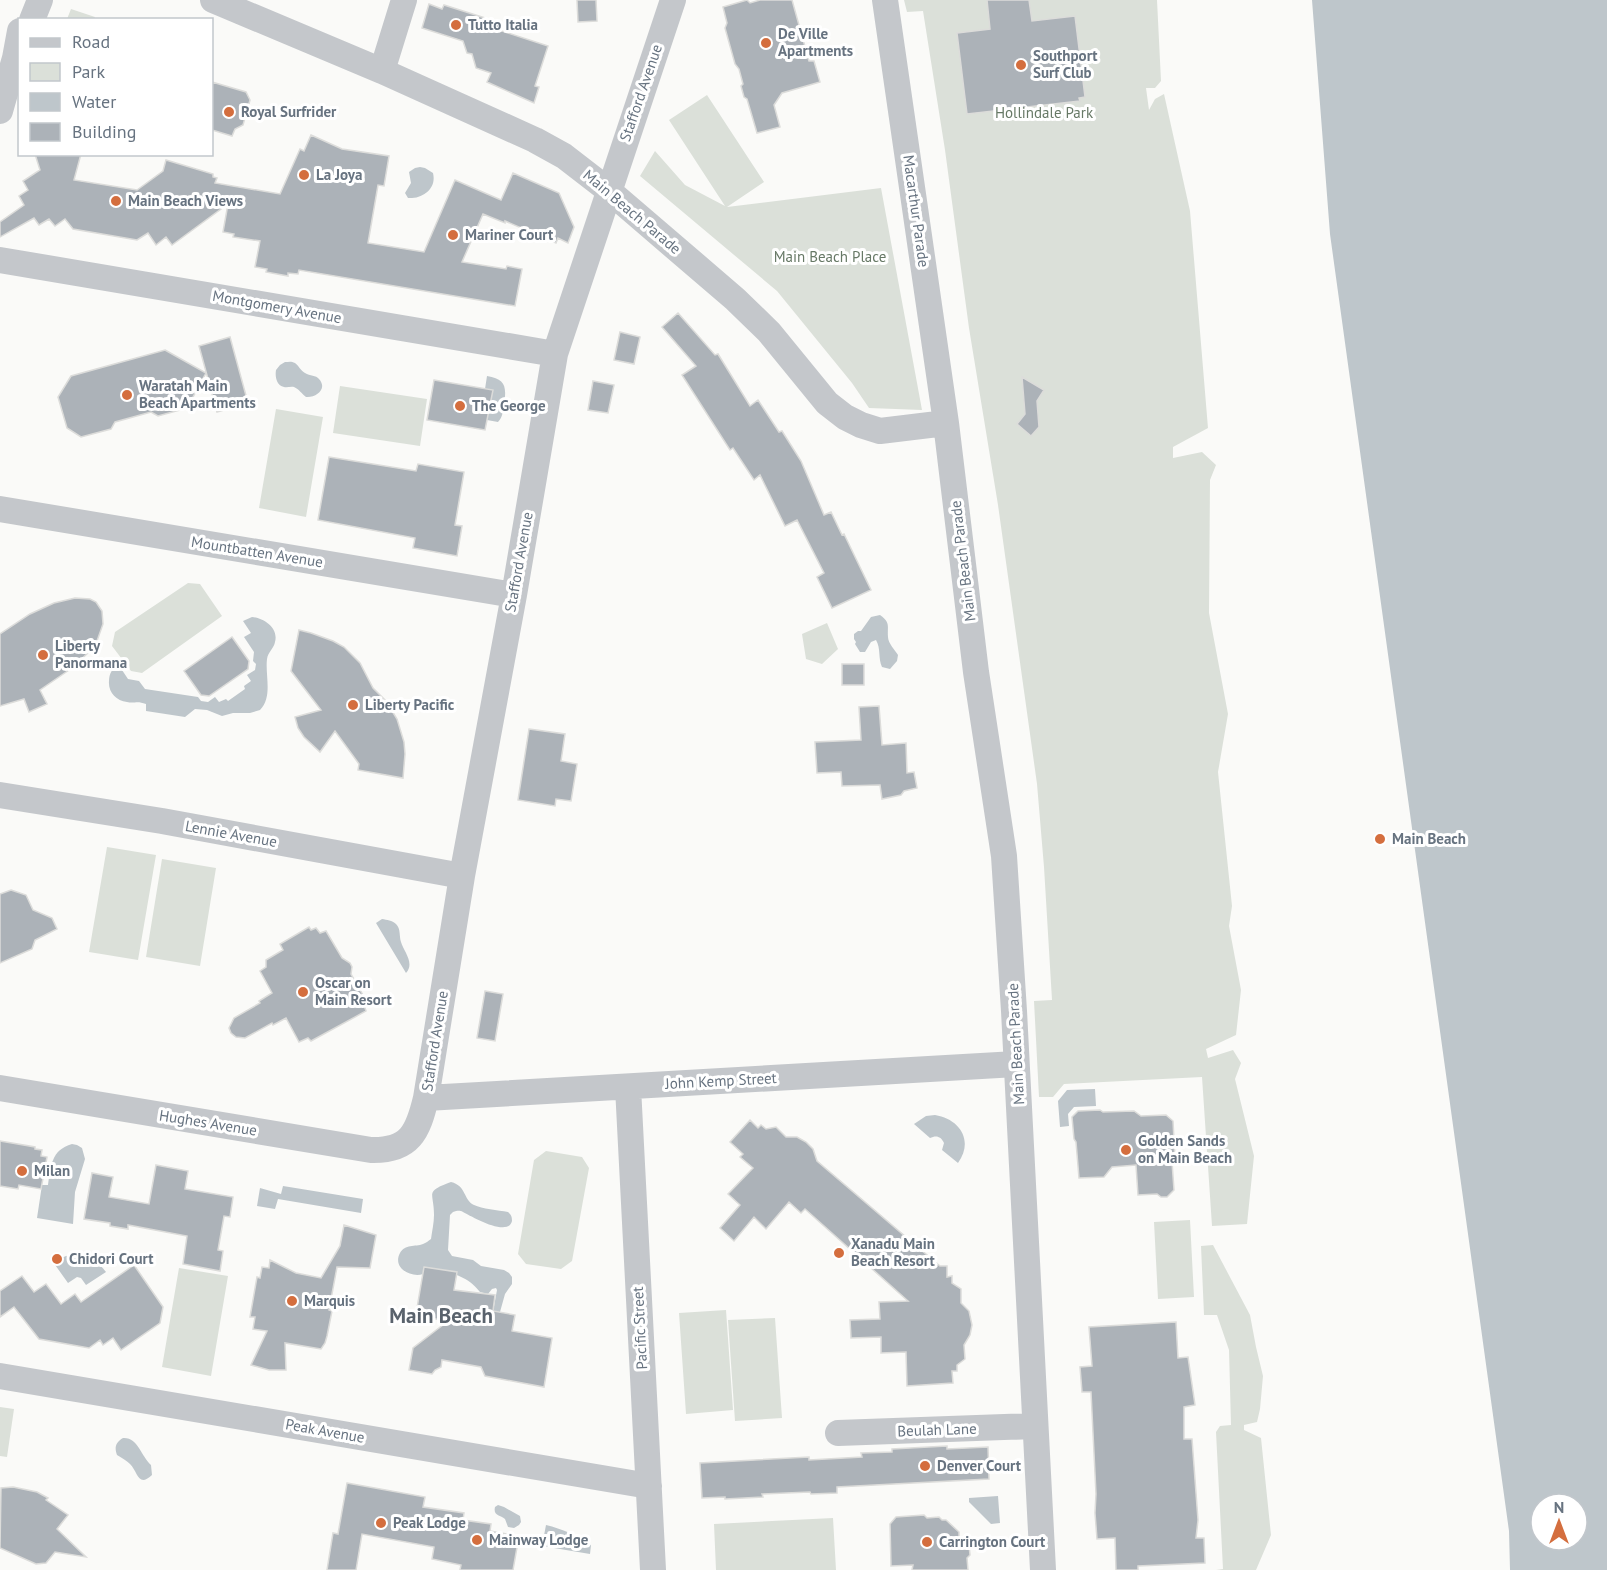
<svg xmlns="http://www.w3.org/2000/svg" width="1607" height="1570" viewBox="0 0 1607 1570" font-family="'PT Sans',sans-serif">
  <rect width="100%" height="100%" fill="#fafaf8"/>
  <path fill="#dbe0d9" d="M904 0H1157L1161 81 1155 88H1146L1149 110 1155 99 1164 94 1190 211 1208 428 1173 447V458L1202 452 1216 465 1210 480 1209 613 1228 714 1218 772 1232 906 1229 926 1241 990 1236 1035 1206 1049 1208 1058 1233 1050 1241 1063 1235 1079 1254 1156 1247 1224 1212 1226 1202 1077 1064 1084 1053 1097H1039L1034 1001 1052 1000 1044 867 1037 784 998 505 969 328 945 150 923 11 907 12Z
    M71 9 95 17 94 19H67Z
    M707 95 764 182 727 207 881 188 922 410 869 408 852 383 777 291 640 176 655 151 685 185 725 206 669 120Z
    M340 386 427 399 420 446 333 433Z
    M276 409 323 417 306 517 259 508Z
    M188 583 200 584 222 616 142 673 131 671 112 646 115 632Z
    M827 623 838 649 822 664 806 659 802 634Z
    M107 847 156 855 138 960 89 952Z
    M162 859 216 868 200 966 146 957Z
    M546 1151 582 1157 589 1168 572 1261 561 1269 526 1264 518 1254 534 1160Z
    M1190 1220 1194 1297 1158 1299 1154 1222Z
    M1213 1245 1250 1315 1256 1347 1263 1376 1260 1409 1257 1422 1244 1425V1430L1261 1438 1271 1535 1256 1570H1216L1223 1569 1216 1432 1220 1426 1231 1425 1229 1350 1217 1315H1204L1201 1246Z
    M179 1268 228 1276 211 1376 162 1367Z
    M726 1310 733 1410 686 1414 679 1313Z
    M775 1318 782 1418 735 1421 728 1320Z
    M0 1407 14 1409 7 1457 0 1456Z
    M833 1518 836 1570H716L714 1524Z"/>
  <path fill="#bec6cb" fill-rule="evenodd" d="M1312 0H1607V1570H1510L1509 1531 1330 234ZM1541 1504H1577V1540H1541Z
    M420 167 425 168 433 173C437 189 422 199 408 198L405 193 411 183 409 172 415 168Z
    M285 362C289 362 291 361 295 363 299 366 301 371 305 373 310 376 316 375 319 379 328 389 316 398 306 397 302 394 299 389 294 387 291 386 287 388 284 387 276 385 275 376 276 370L280 365Z
    M487 376C505 379 507 386 504 404 503 410 503 417 498 422L487 420 492 394 485 389Z
    M880 615C891 623 887 626 888 637 888 643 895 650 898 655L897 661 890 669 882 667C878 659 881 648 876 640L871 642 865 652H860L855 644 856 642 854 639V634L858 631H861L871 617Z
    M252 617C263 618 279 627 275 642 274 648 268 652 267 659 265 675 273 697 260 710L250 713H233L222 716 207 710 195 709 185 717 146 711V704C136 700 135 704 127 702 116 701 108 692 109 681 109 674 112 669 118 664L128 679 139 681 145 689 198 697 201 701 208 702 215 697 219 702 226 699 228 701 245 689 244 686 251 681 247 675 255 670 256 664 253 661 254 652 244 637 251 633 243 621Z
    M382 919C387 920 392 920 396 924 401 929 399 936 401 942 404 952 415 963 406 973L376 923Z
    M1095 1089 1096 1106 1074 1107 1068 1114 1069 1126 1060 1127 1058 1101 1067 1090Z
    M935 1115C960 1119 974 1141 958 1163L942 1150 944 1143C941 1136 936 1135 930 1138L914 1124 926 1116Z
    M72 1144 77 1145 82 1148 85 1159 75 1192 73 1224 37 1218 42 1185H48C51 1166 51 1150 72 1144Z
    M451 1182C467 1186 463 1200 474 1205 482 1209 498 1210 508 1212 511 1215 512 1216 512 1221 508 1238 471 1216 463 1212 459 1210 457 1211 453 1212L450 1215 448 1250 452 1256 473 1260 481 1266 504 1270 509 1273 512 1277V1284L505 1294 500 1312H493L497 1290 496 1288 492 1289 488 1294 480 1292C465 1273 448 1273 426 1267L423 1269V1274C411 1278 392 1268 400 1253 405 1244 415 1247 423 1244 426 1243 428 1241 431 1239 432 1231 434 1223 434 1215 434 1192 424 1192 451 1182Z
    M283 1186 363 1199 361 1213 278 1199 275 1209 257 1206 260 1188 281 1194Z
    M74 1255C89 1256 98 1261 106 1272L86 1285 81 1278 77 1277 68 1283 53 1262 66 1256Z
    M123 1438C138 1437 141 1456 151 1465L152 1475C138 1488 138 1472 130 1464 127 1461 122 1458 117 1455 114 1447 116 1442 123 1438Z
    M998 1496 1000 1523 991 1524 969 1502V1498Z
    M498 1505 504 1507 520 1516 521 1522 519 1525 514 1528 508 1527 505 1519C500 1515 493 1516 495 1507Z
    M546 1525C562 1529 577 1535 591 1545L590 1554 542 1546Z"/>
  <path fill="#acb2b8" stroke="#dcdcda" stroke-width="1.5" d="M577 0H596L597 21 578 22Z
    M747 0 750 3 760 0H792L809 61H814L820 82 782 93 774 105 780 127 757 133 747 99 744 97 741 86 743 84 739 69 735 64 725 28 727 23 723 7Z
    M987 0H1029L1032 21 1075 16 1085 97 1079 98 1080 101 967 114 957 33 990 29Z
    M429 4 442 9 444 5 501 23 499 30 548 46 535 86 539 87 534 103 487 82 491 73 476 68 472 54 467 53 463 41 422 28Z
    M212 82 246 92 250 100 243 125 235 129 232 136 212 130Z
    M311 135 342 149 389 156 384 186 378 185 368 243 424 252 455 180 501 200 513 173 559 193 574 227 568 243 558 238 556 243 505 221V223L483 214 462 262 506 269 507 266 522 269 515 306 299 270 298 274 288 273V276L266 272 267 269 255 267 260 241 233 237 234 234 223 232 228 204 172 245 166 237 156 245 148 233 137 240 73 229 65 219 55 226 49 219 39 225 34 218 0 237V222L24 205 19 196 28 190 23 181 40 170 35 154H81L74 180 137 190 163 171 166 160 213 174V177L217 178 215 183 280 194 300 149 304 151Z
    M678 313 715 355 718 354 750 406 758 400 779 432 782 431 801 461 824 515 831 512 842 535 844 534 871 590 832 608 817 577 824 573 797 520 785 526 760 475 754 480 733 448 730 450 682 375 696 366 662 327Z
    M620 332 640 337 634 364 614 360Z
    M230 337 248 403 217 412 199 346Z
    M165 350 206 373 187 408 158 416 151 412 115 422 111 429 81 437 67 428 58 397 71 376Z
    M1022 377 1044 390 1037 401 1039 427 1031 436 1017 424 1025 414Z
    M434 380 493 390 485 430 427 420Z
    M593 381 614 385 608 413 588 410Z
    M329 457 416 471 418 464 464 472 455 525 462 526 457 556 413 548 415 538 318 520Z
    M75 598 90 599 96 602 102 611 103 624 97 641 91 650 72 668 40 690 47 704 29 712 24 699 0 706V634L30 614 54 603Z
    M299 630 311 633 333 641 344 647 360 663 373 688 386 701 397 719 404 742 405 754 403 778 358 770 359 764 335 731 320 752 304 737 298 728 295 717 321 710 291 671Z
    M232 637 249 661 248 669 209 696 201 695 184 671Z
    M842 664H864V685H842Z
    M879 706 882 745 906 743 907 773 914 772 917 788 904 791 901 795 882 799 880 785 842 786 841 772 817 773 815 742 861 740 859 707Z
    M529 729 565 734 561 761 577 764 571 801 556 799 555 806 518 800Z
    M11 890 26 895 33 910 52 918 57 929 35 940 32 949 0 963V894Z
    M309 927 311 930 316 928 320 933 326 931 342 958 350 963 352 967 351 974 367 1002 364 1005 366 1011 311 1041 308 1038 299 1042 286 1018 273 1025 272 1023 245 1038 236 1037 231 1033 229 1028 234 1018 260 1003 259 1001 272 993 260 971 266 967V960L283 950 280 944Z
    M485 991 503 994 495 1041 477 1038Z
    M1100 1110 1103 1112 1134 1111 1141 1116 1166 1115 1173 1121 1175 1159 1172 1162 1174 1190 1167 1197H1161L1157 1194 1138 1195 1136 1165 1112 1167 1104 1177 1079 1178 1076 1142 1074 1139 1072 1117 1078 1111Z
    M750 1120 758 1128 761 1125 766 1129 776 1127 786 1137H797L806 1142 813 1149 817 1161 940 1266H947V1277L952 1276V1283L961 1289V1303L969 1311 972 1325 970 1335 964 1345 965 1359 957 1365V1371H952L953 1383 907 1386 906 1352 881 1353V1337L851 1338 850 1320 880 1319 879 1302 908 1301 805 1209 801 1213 789 1202 766 1229 754 1217 734 1241 720 1228 740 1205 728 1194 753 1168 740 1157 743 1154 730 1142Z
    M0 1141 35 1147V1149L42 1150 41 1156 47 1157 41 1189 19 1185 18 1189 0 1186Z
    M156 1165 188 1171 185 1189 233 1197 230 1217 224 1216 218 1250 223 1251 220 1271 183 1264 187 1236 128 1225V1229L110 1226V1223L84 1219 92 1173 113 1177 109 1197 149 1204Z
    M344 1225 376 1235 370 1268 337 1267 329 1310 332 1311 327 1336 325 1343 321 1349 285 1343 286 1370H269L251 1365 267 1331 253 1329 255 1317H250L257 1277 260 1278 262 1267 269 1268 270 1260 296 1273 321 1278 340 1246Z
    M134 1265 163 1307 160 1323 121 1350 113 1338 103 1345 100 1340 89 1348 39 1339 14 1307 0 1317V1291L22 1276 34 1292 46 1284 61 1304 75 1294 81 1302Z
    M424 1267 457 1272 454 1290 495 1295 493 1311 515 1315 512 1331 552 1338 544 1387 485 1376 481 1367 442 1360 441 1367 435 1370 432 1374 409 1370 413 1348 448 1321 423 1317 424 1309 417 1308Z
    M1176 1322 1178 1358 1188 1357 1195 1405 1184 1407V1439H1192L1198 1520 1196 1538H1204L1205 1563 1138 1566V1570H1116L1115 1538 1097 1539 1095 1513 1096 1494 1091 1392H1082L1080 1367 1092 1366 1089 1327Z
    M947 1446V1449L988 1447 989 1479 837 1487V1493L811 1494 810 1492 762 1494 763 1497 725 1499V1497L702 1498 700 1463 809 1457V1460L862 1457 861 1453 892 1452V1449Z
    M347 1483 425 1497 423 1507 464 1513 463 1520 491 1524 490 1531 519 1536 513 1570H460L461 1565 432 1559 434 1547 362 1534 356 1570H327L333 1533 338 1534Z
    M13 1487 37 1492 48 1498 46 1500 68 1515 57 1529 86 1557 55 1552 46 1563 36 1564 0 1548 1 1488Z
    M924 1515 927 1518 939 1517 942 1520H946L959 1532V1537L969 1545 970 1555 967 1558 968 1570H912L913 1565 891 1566 890 1524 896 1517Z"/>
  <g fill="none" stroke-linecap="round" stroke-linejoin="round">
    <path stroke="#c4c7cb" stroke-width="26" d="M213 0 382 71 535 140 564 156 608 190 735 299 769 332 827 403 845 417 861 425 880 431 946 423
      M885 0 946 423 976 672 1004 856 1014 1011 1043 1570
      M32 20 40 0
      M382 71 404 0
      M0 111 15 58 20 31
      M0 260 555 354
      M0 509 514 595
      M0 795 162 821 462 876
      M628 1087 653 1570
      M0 1088 371 1150C410 1151 418 1132 426 1098L462 876 514 595 555 354 673 0
      M426 1098 1016 1064
      M0 1376 649 1486
      M838 1433 1035 1426"/>
  </g>
  <g fill="#d46e3e" stroke="#fff" stroke-width="2">
    <circle cx="456" cy="25" r="6"/>
    <circle cx="766" cy="43" r="6"/>
    <circle cx="1021" cy="65" r="6"/>
    <circle cx="229" cy="112" r="6"/>
    <circle cx="304" cy="175" r="6"/>
    <circle cx="116" cy="201" r="6"/>
    <circle cx="453" cy="235" r="6"/>
    <circle cx="127" cy="395" r="6"/>
    <circle cx="460" cy="406" r="6"/>
    <circle cx="43" cy="655" r="6"/>
    <circle cx="353" cy="705" r="6"/>
    <circle cx="1380" cy="839" r="6"/>
    <circle cx="303" cy="992" r="6"/>
    <circle cx="1126" cy="1150" r="6"/>
    <circle cx="22" cy="1171" r="6"/>
    <circle cx="839" cy="1253" r="6"/>
    <circle cx="57" cy="1259" r="6"/>
    <circle cx="292" cy="1301" r="6"/>
    <circle cx="925" cy="1466" r="6"/>
    <circle cx="381" cy="1523" r="6"/>
    <circle cx="477" cy="1540" r="6"/>
    <circle cx="927" cy="1542" r="6"/>
  </g>
  <g text-anchor="middle" stroke-width="6" stroke-linejoin="round" paint-order="stroke">
    <g font-size="15" font-weight="bold" fill="#677380" stroke="#fff" text-anchor="start">
      <text x="468" y="30">Tutto Italia</text>
      <text x="778" y="39">De Ville<tspan x="778" dy="17">Apartments</tspan></text>
      <text x="1033" y="61">Southport<tspan x="1033" dy="17">Surf Club</tspan></text>
      <text x="241" y="117">Royal Surfrider</text>
      <text x="316" y="180">La Joya</text>
      <text x="128" y="206">Main Beach Views</text>
      <text x="465" y="240">Mariner Court</text>
      <text x="139" y="391">Waratah Main<tspan x="139" dy="17">Beach Apartments</tspan></text>
      <text x="472" y="411">The George</text>
      <text x="55" y="651">Liberty<tspan x="55" dy="17">Panormana</tspan></text>
      <text x="365" y="710">Liberty Pacific</text>
      <text x="1392" y="844">Main Beach</text>
      <text x="315" y="988">Oscar on<tspan x="315" dy="17">Main Resort</tspan></text>
      <text x="1138" y="1146">Golden Sands<tspan x="1138" dy="17">on Main Beach</tspan></text>
      <text x="34" y="1176">Milan</text>
      <text x="851" y="1249">Xanadu Main<tspan x="851" dy="17">Beach Resort</tspan></text>
      <text x="69" y="1264">Chidori Court</text>
      <text x="304" y="1306">Marquis</text>
      <text x="937" y="1471">Denver Court</text>
      <text x="393" y="1528">Peak Lodge</text>
      <text x="489" y="1545">Mainway Lodge</text>
      <text x="939" y="1547">Carrington Court</text>
    </g>
    <g font-size="15" fill="#677380" stroke="#fff">
      <text transform="translate(641 93) rotate(-71)" y="5">Stafford Avenue</text>
      <text transform="translate(916 211) rotate(82)" y="5">Macarthur Parade</text>
      <text transform="translate(632 212) rotate(40)" y="5">Main Beach Parade</text>
      <text transform="translate(277 307) rotate(10)" y="5">Montgomery Avenue</text>
      <text transform="translate(257 552) rotate(9)" y="5">Mountbatten Avenue</text>
      <text transform="translate(963 561) rotate(-97)" y="5">Main Beach Parade</text>
      <text transform="translate(519 562) rotate(-80)" y="5">Stafford Avenue</text>
      <text transform="translate(231 834) rotate(10)" y="5">Lennie Avenue</text>
      <text transform="translate(435 1041) rotate(-81)" y="5">Stafford Avenue</text>
      <text transform="translate(1016 1044) rotate(-93)" y="5">Main Beach Parade</text>
      <text transform="translate(721 1081) rotate(-3)" y="5">John Kemp Street</text>
      <text transform="translate(208 1123) rotate(9)" y="5">Hughes Avenue</text>
      <text transform="translate(640 1328) rotate(-93)" y="5">Pacific Street</text>
      <text transform="translate(937 1430) rotate(-2)" y="5">Beulah Lane</text>
      <text transform="translate(325 1431) rotate(10)" y="5">Peak Avenue</text>
    </g>
    <g font-size="15" fill="#677966" stroke="#fff">
      <text x="1044" y="118">Hollindale Park</text>
      <text x="830" y="262">Main Beach Place</text>
    </g>
    <g font-size="21" font-weight="bold" fill="#59626c" stroke="#fff">
      <text x="441" y="1323">Main Beach</text>
    </g>
  </g>
  <rect x="18" y="18" width="195" height="138" fill="#ffffff" stroke="#c2c7cc" stroke-width="1.5"/>
  <rect x="30" y="38" width="30" height="9" fill="#c4c7cb" stroke="#c2c7cc" stroke-width="1.5"/>
  <text x="72" y="48" font-size="18" fill="#677380">Road</text>
  <rect x="30" y="63" width="30" height="18" fill="#dbe0d9" stroke="#c2c7cc" stroke-width="1.5"/>
  <text x="72" y="78" font-size="18" fill="#677380">Park</text>
  <rect x="30" y="93" width="30" height="18" fill="#bec6cb" stroke="#c2c7cc" stroke-width="1.5"/>
  <text x="72" y="108" font-size="18" fill="#677380">Water</text>
  <rect x="30" y="123" width="30" height="18" fill="#acb2b8" stroke="#c2c7cc" stroke-width="1.5"/>
  <text x="72" y="138" font-size="18" fill="#677380">Building</text>
  <g transform="translate(1559 1522)"><circle r="28" fill="#ffffff" stroke="#c2c7cc" stroke-width="1.5"/>
  <path d="M0-4.5L10 22L0 15L-10 22Z" fill="#d46e3e"/>
  <text y="-9" font-size="16" font-weight="bold" text-anchor="middle" fill="#677380">N</text>
  </g>
</svg>
